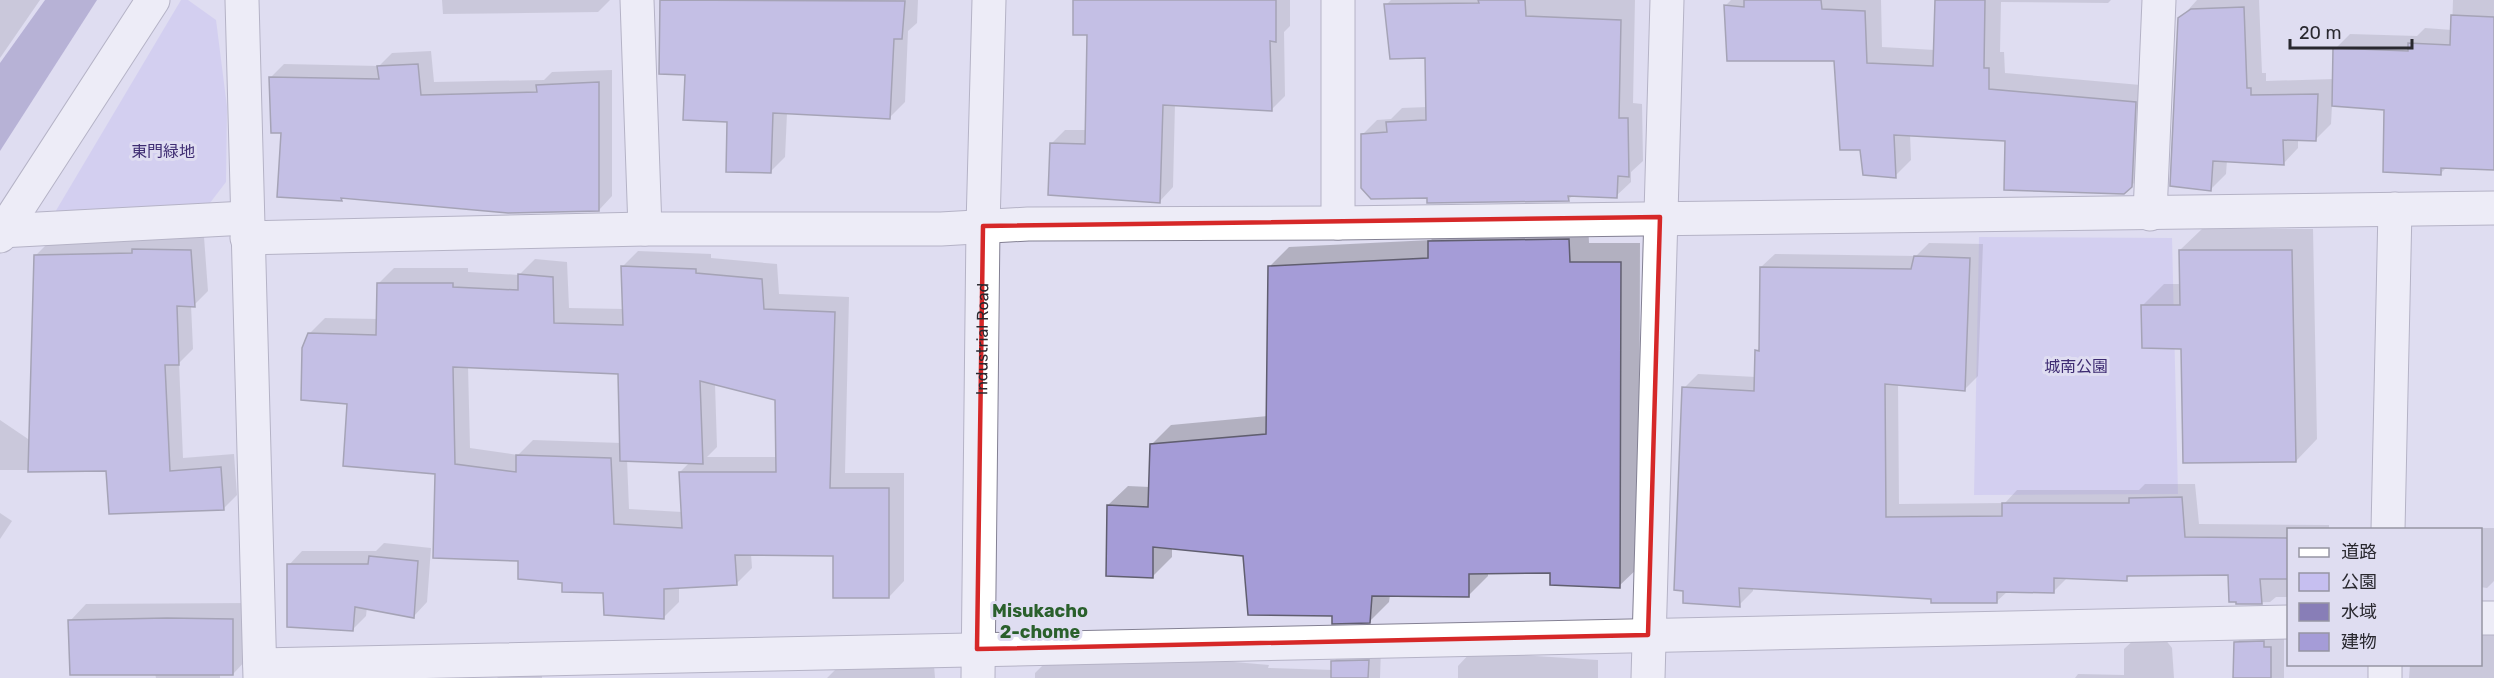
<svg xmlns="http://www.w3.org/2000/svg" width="2494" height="678" viewBox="0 0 2494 678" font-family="Rubik,'Noto Sans JP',sans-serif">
  <rect width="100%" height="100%" fill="#dfddf1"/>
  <path fill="#c6bff0" d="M181 0H188L216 20 227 107 226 182 203 212 51 219Z
    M1979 237 2172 238 2178 494 1974 495Z"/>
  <path fill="#887eb7" d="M45 0H97L0 151V63Z"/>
  <path fill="#0003" fill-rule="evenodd" d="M0 0H40L0 58Z
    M442 0H610L598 12 443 14Z
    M659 0H918L917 23 908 31 905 102 890 117 787 113 785 157 770 172 686 73H660Z
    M1074 0H1290V26L1284 32 1285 96 1271 110 1175 104 1173 187 1160 201 1052 143 1065 130H1087L1089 34Z
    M1391 0H1635L1633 103 1642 104 1643 161 1631 172V182L1616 196 1573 195 1568 200 1429 196 1363 134 1377 120 1391 119 1402 108 1427 107V56L1386 5Z
    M1731 0H1881L1882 47 1935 50 1937 0H2111L2108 3 2001 2 2000 52H2004L2005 73 2152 86 2148 169 2131 186 2007 140 1910 134 1911 160 1895 176 1862 149 1835 60 1729 59 1726 5Z
    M2197 0H2259L2262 73H2266V81L2334 79 2335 49 2350 34 2417 36 2425 28 2452 30 2453 0H2494V168L2447 167 2441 173 2385 109 2332 105 2331 124 2316 139H2298V148L2283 164 2227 160 2226 174 2211 189 2180 19Z
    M431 51 434 82 544 80 552 72 612 70V196L599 210 344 196 341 200 283 132 271 77 284 64 379 66 392 53Z
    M1588 220 1589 243H1640L1639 567 1619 586 1552 572 1488 573V576L1468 596 1390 595 1389 602 1370 621 1333 614 1245 555 1172 548V557L1153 576 1108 505 1128 486 1150 487 1151 445 1171 425 1268 416 1269 267 1289 247 1431 240 1449 222Z
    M2202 229H2313L2317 439 2296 461 2142 306 2164 284H2181L2180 250Z
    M204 237 208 291 194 305H191L193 349 179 363 183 458 234 454 237 495 224 508 107 470H0V420L31 441 35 256 49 242Z
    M1929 243 1983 244 1978 376 1965 389 1898 384 1899 504 2005 503 2017 490H2139L2145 484H2195L2199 524 2329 525V530H2288V597H2276L2270 602 2237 603 2229 574 2131 575 2126 579 2068 577 2054 591H2008L1996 602 1753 587V591L1739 605 1684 388 1698 374 1756 377V351L1761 347V267L1775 254 1916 256Z
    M638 251 711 254V258L777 264 779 294 849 297 845 473H904V581L889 597 835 555 751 554 752 568 737 583 679 587V602L663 618 604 592 563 581 519 560 309 334 325 318 378 319V284L394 268H468V272L519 275 535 259 567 262 569 308 624 309 622 267ZM468 366 619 373 621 443 533 440 518 455 470 448ZM715 384 776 398 777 457H707L717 447ZM627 459 690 462 680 472 682 512 629 509Z
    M0 513 12 521 0 539Z
    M2431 528H2494V581L2487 588 2480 587V530Z
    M384 543 431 548 427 602 414 616 367 607 366 616 352 630 289 565 302 551H376Z
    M2482 595 2483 607 2494 615V678H2409L2410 664H2480Z
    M249 603V657L233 674 220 673V678H156L155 673 70 621 86 604Z
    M2284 628V678H2234L2236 643 2250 629Z
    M2138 636 2165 639 2172 648 2174 678H2075L2078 674 2124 675V649Z
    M1381 648 1380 678H1035V673L1048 660 1177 657 1269 665 1268 668 1333 670V662L1346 649Z
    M1471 652 1598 660V678H1458V666Z
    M510 665 542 667V678H497Z
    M934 665 935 678H827L838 667Z"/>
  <path fill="#a59cd7" stroke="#605e6f" stroke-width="1.5" fill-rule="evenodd" d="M660 0 905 1 902 39H894L890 119 773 113 771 173 726 172 727 122 683 120 685 75 659 74Z
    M1073 0H1276V42L1270 41 1272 111 1163 105 1160 203 1048 195 1050 143 1085 144 1087 35H1073Z
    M1478 0H1525L1526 16 1621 20 1619 118H1628L1629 177 1618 176 1617 198 1568 196 1569 201 1427 203V198L1371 199 1361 188V134L1387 132 1386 122 1426 120 1425 58 1390 59 1384 4 1479 3Z
    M1744 0H1821L1822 9 1865 11 1867 63 1933 66 1935 0H1985L1984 68H1989V89L2136 102 2132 187 2124 194 2004 190 2005 141 1894 135 1896 178 1863 175 1860 150H1840L1834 61H1727L1724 5 1744 7Z
    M2244 7 2247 88H2251V95L2318 94 2316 141 2283 140 2284 165 2213 161 2211 191 2170 186 2178 18 2191 9Z
    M2451 15 2494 17V170L2441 168V175L2383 172 2384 110 2332 106 2333 48 2408 51V43L2450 45Z
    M418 64 421 95 537 92 536 85 599 82V211L508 213 341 198 342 201 277 197 281 133H271L269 77 379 79 377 66Z
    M1569 239 1570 262H1621L1620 588 1550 585V573L1469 574V597L1372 596 1370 623 1332 624V616L1248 615 1243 556 1153 547V578L1106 576 1107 505 1148 507 1150 444 1266 434 1268 266 1428 258V241Z
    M132 249 191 250 195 307 177 306 179 365H165L170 471 221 467 224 510 109 514 106 471 28 472 34 255 132 253Z
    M2179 250H2292L2296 462 2183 463 2181 349 2142 348 2141 305H2180Z
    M1914 256 1970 258 1965 391 1885 384 1886 517 2002 516V503H2129V498L2182 497 2185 537 2289 538V579H2260L2262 604H2236V602H2229L2228 575 2127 576V581L2054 578V593L1997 592V603H1931V599L1739 588 1740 607 1683 603V591L1674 590 1682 387 1754 391 1755 350 1759 351 1760 267 1911 269Z
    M621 266 696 269V273L762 279 764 309 835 312 830 488H889V598H833V556L735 555 737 585 664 589V619L604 615 603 593 562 592V583L518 579V561L433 558 435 474 343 466 347 404 301 400 302 348 308 333 376 335 377 283H453V287L518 290V274L553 277 554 323 623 325ZM453 367 618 374 620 461 703 464 700 381 775 400 776 472H679L682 528 614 524 611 458 516 455V472L455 464Z
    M369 556 418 561 414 618 355 607 353 631 287 627V564H368Z
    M167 618 233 619V675H70L68 620Z
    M2264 641V647H2271V678H2233L2234 642Z
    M1369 660 1368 678H1331V661Z"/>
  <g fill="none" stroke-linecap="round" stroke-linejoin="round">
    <defs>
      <g id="minor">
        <path d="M242 0 260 678"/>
        <path d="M637 0 645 229"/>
        <path d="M2150 214 2159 0"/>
        <path d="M1338 223V0"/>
        <path d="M0 231 246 218"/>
        <path d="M0 236 153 0"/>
        <path d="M247 238 645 229H941L1028 224 1338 223 2494 208"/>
        <path d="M2388 530 2395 209"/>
        <path d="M2480 618H2494"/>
        <path d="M260 665 2288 622"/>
        <path id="s1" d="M978 678 983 226 989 0"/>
        <path d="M1648 678 1667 0"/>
        <path d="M2385 678V664"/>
      </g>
    </defs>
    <use href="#minor" stroke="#838093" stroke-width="35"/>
    <use href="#minor" stroke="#fff" stroke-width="33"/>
  </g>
  <path d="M0 0H2494V678H0ZM1660 217 1648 635 977 649 983 226Z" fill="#dfddf1" fill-opacity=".55" fill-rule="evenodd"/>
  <path fill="none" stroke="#d62828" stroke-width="4.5" stroke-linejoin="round" d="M1660 217 1648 635 977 649 983 226Z"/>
  <g text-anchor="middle" stroke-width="6" stroke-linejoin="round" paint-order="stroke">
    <g font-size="16" fill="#3e2c72" stroke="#dfddf1">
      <text x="163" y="157">東門緑地</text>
      <text x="2076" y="372">城南公園</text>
    </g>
    <g font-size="16" fill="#29282f" stroke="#dfddf1">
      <text dy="6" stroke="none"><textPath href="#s1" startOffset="339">Industrial Road</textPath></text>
    </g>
    <g font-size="18" font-weight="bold" fill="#2a602c" stroke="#dfddf1">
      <text x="1040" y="617">Misukacho<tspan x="1040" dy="21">2-chome</tspan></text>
    </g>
  </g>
  <rect x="2287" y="528" width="195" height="138" fill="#dfddf1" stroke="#9695a3" stroke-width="1.5"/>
  <rect x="2299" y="548" width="30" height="9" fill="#ffffff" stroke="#9695a3" stroke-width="1.5"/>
  <text x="2341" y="558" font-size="18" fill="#29282f">道路</text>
  <rect x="2299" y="573" width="30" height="18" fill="#c6bff0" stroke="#9695a3" stroke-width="1.5"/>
  <text x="2341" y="588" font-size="18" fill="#29282f">公園</text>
  <rect x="2299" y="603" width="30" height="18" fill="#887eb7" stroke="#9695a3" stroke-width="1.5"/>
  <text x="2341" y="618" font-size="18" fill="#29282f">水域</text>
  <rect x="2299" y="633" width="30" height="18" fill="#a59cd7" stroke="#9695a3" stroke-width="1.5"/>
  <text x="2341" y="648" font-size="18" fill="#29282f">建物</text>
  <path d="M2290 39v9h122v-9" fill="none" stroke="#29282f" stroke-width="3"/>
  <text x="2299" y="39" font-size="18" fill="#29282f" stroke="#dfddf1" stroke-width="4.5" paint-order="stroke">20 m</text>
</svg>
